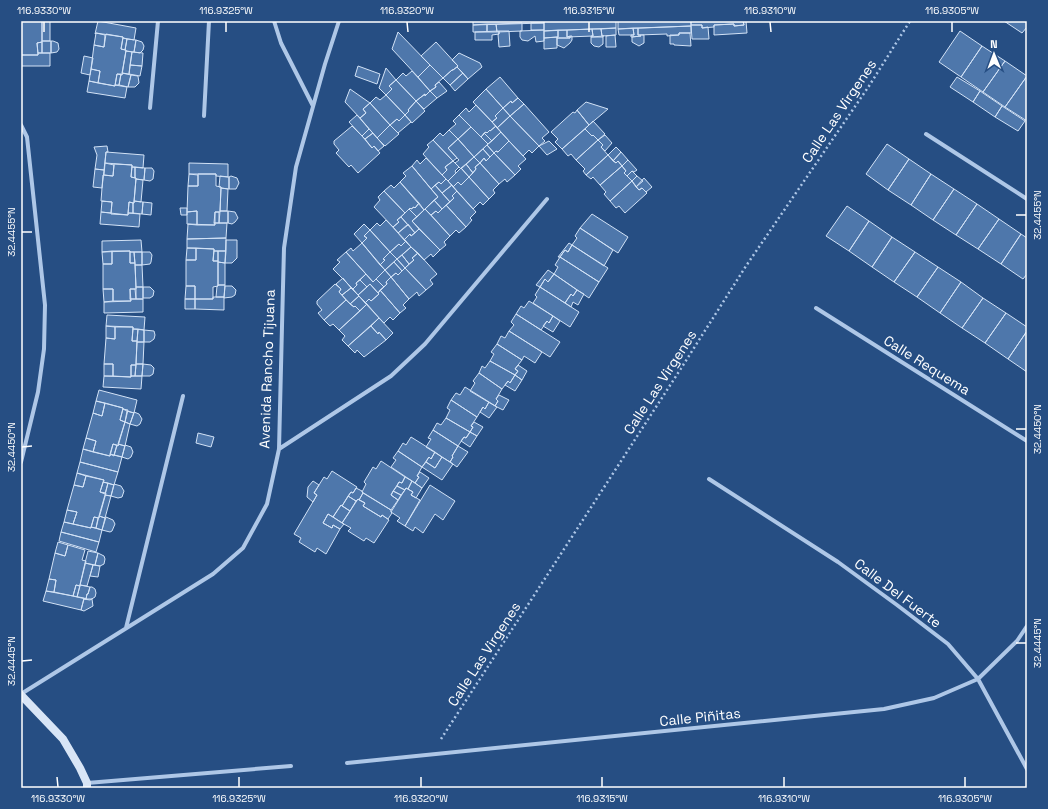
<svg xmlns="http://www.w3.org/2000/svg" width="1048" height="809" viewBox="0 0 1048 809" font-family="'Space Grotesk',sans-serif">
  <rect width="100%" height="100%" fill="#264e83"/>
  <path fill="#4e77ab" stroke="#d2e2f6" d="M21 21H42V42L37 43 38 55H21Z
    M42 21H50V41H42Z
    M98 21 136 28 134 40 123 38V37L96 33 95 34Z
    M473 21H544V23L473 25Z
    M544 21H616V28L544 31Z
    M618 21H691V26L618 29Z
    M691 21H743L744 25 734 26V24L714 25V27L702 28V25H691Z
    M743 21H746L747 33 714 35V25L734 24V26L744 25Z
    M1004 21H1027V27L1022 33Z
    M522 23V31L497 32 496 24Z
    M531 23H544V30H531Z
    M487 24V32H473V25Z
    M487 24H496L497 32H487Z
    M691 25H702V28L708 27 709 39H692Z
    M691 26V33H679V35L667 36V34L638 35V28Z
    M616 28V35L602 36 601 29Z
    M633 28 634 35H619L618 29Z
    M633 28H638V35H640L641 36 631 37V35H634Z
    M592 29H601L602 36H604L591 37V36H593Z
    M592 29 593 36 567 37V30Z
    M544 30V41L536 42 535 36 528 41 522 40 520 37V31Z
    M558 30V37L544 38V31Z
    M558 30H567V37L570 36V38H557V37H558Z
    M499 31V34L492 35V40H475V32Z
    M499 31H509L510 46 499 47 498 34H499Z
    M960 31 982 46 961 77 939 62Z
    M398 32 430 65 418 77 392 49Z
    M96 33 105 35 104 47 94 45Z
    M679 33H690L691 46 674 45V44H670V35H679Z
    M106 34 123 37 121 49 126 50 122 75 117 74 115 86 98 83 100 71 91 69 94 45 104 47Z
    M615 35 616 47H606V36Z
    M640 35H644V43L639 46 632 42V37L641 36Z
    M570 36H572V40L570 43 564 48 557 45V38H570Z
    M557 37V48L544 49V38Z
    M591 37H603V44L599 47 594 46 591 43Z
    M123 38 127 39 125 50 121 49Z
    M127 39 136 40 134 52 126 51V50H125Z
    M136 40 142 42 144 46 143 50 140 53 134 52Z
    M42 41H51V53H42Z
    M51 41H53L58 43 59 49 57 52 51 53Z
    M42 42V53H38L37 43Z
    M436 42 458 66 453 70H452L443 78 421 56Z
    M982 46 1005 61 983 92 961 77Z
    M126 51 132 52 129 74 122 73Z
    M132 52 143 53 142 66 130 65Z
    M38 53H50V66H21V55H38Z
    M459 53 480 63 482 67 468 79 457 67 458 66 452 60Z
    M84 56 93 58 90 75 81 73Z
    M1005 61 1027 76 1005 107 983 92Z
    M130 65 142 66 140 76 129 74Z
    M430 65 443 78 435 85 436 87 430 91 418 77Z
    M358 66 380 74 377 84 355 76Z
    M457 67 463 73 450 85 443 78 452 70H453Z
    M386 68 396 80 389 86 392 89 386 95 379 88Z
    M91 69 100 71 98 83 89 81Z
    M412 71 430 91 425 96V94L416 101 396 80 403 73 406 76Z
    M122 73 131 75 128 87 119 85 121 74 122 75Z
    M463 73 468 79 455 91 450 85Z
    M117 74H121L119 85H115Z
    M131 75 138 76 139 83 135 87H128Z
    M1027 76V121L1005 107Z
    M500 77 518 98 512 103 511 101 503 108 486 89Z
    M957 77 980 91 973 102 950 87Z
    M396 80 416 101 408 110 409 111 405 115 386 95 392 89 389 86Z
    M89 81 115 86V85L127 87 125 98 87 92Z
    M439 82 447 91 437 98 430 91 436 87 435 85Z
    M350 89 370 103 363 109 366 113 360 118 345 102Z
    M486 89 503 108 495 116 497 118 492 122 473 102Z
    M430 91 437 98 424 109 416 101 425 94V96Z
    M980 91 1002 106 995 117 973 102Z
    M386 95 405 115 399 121 397 119 390 125 370 103 376 97 380 100Z
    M518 98 524 104 510 116 503 108 511 101 512 103Z
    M416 101 425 111 412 123 405 115 409 111 408 110Z
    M586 102 608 109 589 125 577 110Z
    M370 103 390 125 377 138 360 118 366 113 363 109Z
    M524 104 549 132 542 138 545 141 539 146 510 116Z
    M476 105 496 126 490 131V130L487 133 486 132 481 137 459 115 466 108 469 112Z
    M1002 106 1025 121 1018 131 995 117Z
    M503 108 510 116 497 128 492 122 497 118 495 116Z
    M577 110 589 125 562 149 555 142 558 139 551 132 573 112 575 113Z
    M357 115 369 129 362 136 349 122Z
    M405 115 411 122 398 133 390 125 397 119 399 121Z
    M459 115 471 127 458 139 449 130 456 124 453 121Z
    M510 116 539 146 532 153 529 150 523 156 497 128Z
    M593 121 605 134 598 140 593 135 592 136 585 129Z
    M390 125 399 134 385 146 377 138Z
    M352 126 362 136 372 148 374 146 380 153 358 173 351 165 349 167 336 153 339 150 334 144V141Z
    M496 126 501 132 492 141 484 133 486 132 487 133 490 130V131Z
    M471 127 488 144 474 157 458 139Z
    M369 129 373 133 365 139 362 136Z
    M585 129 592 136 593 135 598 140 576 160 571 154 568 156 562 149Z
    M449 130 458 139 448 148 457 158 453 161 433 140 440 133 443 136Z
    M501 132 509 141 498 152 496 151 494 153 487 145Z
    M373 133 384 146 378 151 374 146 372 148 365 139Z
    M484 133 492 141 488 144 481 137Z
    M605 135 612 143 605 151 601 147 603 145 598 140Z
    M458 139 474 157 461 169 455 163 459 160 448 148Z
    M433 140 453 161 445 167 447 170 442 175 423 154 429 147 427 145Z
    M598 140 603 145 601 147 608 155 586 175 583 171 585 169 576 160Z
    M509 141 526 159 518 166 521 169 515 175 494 153 496 151 498 152Z
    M549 141 557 149 547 155 539 146Z
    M887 144 909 159 888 190 866 174Z
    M487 145 494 153 490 157 483 149Z
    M107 146 108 152H106L104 170 95 169 97 155 94 147Z
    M616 147 621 152 613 161 608 155Z
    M483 149 490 157 486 161 484 158 480 163 474 157Z
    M106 152 144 155 143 168 132 167V165L105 163Z
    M621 152 628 160 622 166 618 161 616 163 613 161Z
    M494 153 515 175 507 182 505 179 499 184 480 163 484 158 486 161Z
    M608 155 616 163 618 161 622 166 600 185 593 177 591 179 586 175Z
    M474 157 480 163 475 167 476 169 473 173 466 164Z
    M426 158 446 179 441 184 439 182 431 189 412 166 417 160 420 164Z
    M909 159 931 174 911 205 888 190Z
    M628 160 637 170 634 172 632 171 627 176 624 173 626 171 622 166Z
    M453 161 459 167 455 171 456 173 448 181 442 175 447 170 445 167Z
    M105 163 114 165 113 176 104 175Z
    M189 163 228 164V177L216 176V174H189Z
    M480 163 499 184 493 190 495 193 489 199 469 177 476 169 475 167Z
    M114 164 132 165 131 177 136 178 134 203 129 202 128 215 111 214 112 202 101 201 103 175 113 176Z
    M466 164 473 173 469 177 461 168Z
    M412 166 438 197 424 210 400 182 406 176 403 173Z
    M622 166 626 171 624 173 632 181 610 201 604 194 606 192 600 185Z
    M132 167H135V178L131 177Z
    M135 167 145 168 144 180 136 179V178H135Z
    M145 168H152L154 171 153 179 150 181 144 180Z
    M461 168 469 177 461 185 458 182 453 187 448 181Z
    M95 169 104 170 102 188 93 187Z
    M632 171 637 176 632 181 627 176Z
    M189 174 198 175V186H188Z
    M198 174H216V186L221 187 220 212H215V225H197V211L187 212 188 186H198Z
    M931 174 954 189 933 220 911 205Z
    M220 176 229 177V189L221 188V187H219Z
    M231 176 237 178 239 183 236 189H229V177Z
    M637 176 643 181 636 187 632 181Z
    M469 177 489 199 483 205 480 202 473 209 453 187 458 182 461 185Z
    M644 178 652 187 646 192 642 188 639 190 636 187Z
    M136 179 143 180 141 202 134 201Z
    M446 179 452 185 442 193 435 185 439 182 441 184Z
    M632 181 639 190 642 188 647 193 625 213 619 206 616 208 610 201Z
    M400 182 419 203 415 208 414 207 411 209 410 208 405 213 384 191 391 185 394 188Z
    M435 185 450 202 442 209 434 200 438 197 431 189Z
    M452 185 457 191 452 196 454 198 450 202 442 193Z
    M221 188 228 189 227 211H220Z
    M954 189 977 204 956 235 933 220Z
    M384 191 405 213 397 220 399 222 393 227 374 207 380 200 378 197Z
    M457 191 476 212 470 218 472 220 466 227 446 205 454 198 452 196Z
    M434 200 442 209 438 213 436 211 431 215 425 209Z
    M102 201 112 202 111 213 101 212Z
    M134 201 143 202 142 214 133 213V203H134Z
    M129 202 133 203V213H128Z
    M143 202 152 203 151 215 142 214Z
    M419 203 424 210 417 217 409 209 410 208 411 209 414 207 415 208Z
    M977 204 999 219 978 249 956 235Z
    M446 205 466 227 459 233 456 230 450 236 431 215 436 211 438 213Z
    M847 206 869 221 849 251 826 236Z
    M180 208H187V215H181Z
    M409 209 417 217 412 221 419 229 415 233 401 217Z
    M425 209 450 236 444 242 446 245 440 250 412 221Z
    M197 211V225L187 224V212Z
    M220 211H228V223H219Z
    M228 211 235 212 238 218 235 222 232 224 228 223Z
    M101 212 128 215V213L140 214 139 227 100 224Z
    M215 212H219V223H214Z
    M592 214 628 237 618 253 580 228Z
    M401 217 408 225 398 233 393 227 399 222 397 220Z
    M999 219 1021 234 1001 264 978 249Z
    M386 220 406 241 401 246 399 244 390 252 370 230 377 223 380 226Z
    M869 221 892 237 872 267 849 251Z
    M214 223H227L226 238 187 239 188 224 215 225Z
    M364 224 370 230 364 236 367 238 362 243 354 234Z
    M408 224 415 233 411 236 410 234 404 240 398 233Z
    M580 228 613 250 604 266 572 245 577 238 575 236Z
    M419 229 440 250 433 257 431 254 424 260 404 240 410 234 411 236Z
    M370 230 390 252 383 259 385 260 380 265 362 243 367 238 364 236Z
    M1021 234 1027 238V274L1023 279 1001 264Z
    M892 237 915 252 894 282 872 267Z
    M226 238V251H214V249L187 248V239Z
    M141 240 142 252H130V251L102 252V241Z
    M226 240H237V258L232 263H225Z
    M406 241 411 247 397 259 390 252 399 244 401 246Z
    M362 243 385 270 373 282 346 252 351 248 353 251Z
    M569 243 572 245 568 252 565 250 560 257H558Z
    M572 245 608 268 599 282 560 257 565 250 568 252Z
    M411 247 418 253 412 258 414 260 409 264 402 255Z
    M187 248H196V260H186Z
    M196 248 214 249 213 261H218V286L213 287V299H195V286H186V260H196Z
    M112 251V264H103L102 252Z
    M112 251H130V263H135L136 289H130L131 301H113V289H103V264H112Z
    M214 251H218V261H213Z
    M218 251H226L225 263 218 262Z
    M130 252H134L135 263H130Z
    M134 252H142V265H135Z
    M142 252H150L152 255 151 262 150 264 142 265Z
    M346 252 366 274 356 283 357 285 353 289 333 269 340 262 337 260Z
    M390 252 397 259 385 270 380 265 385 260 383 259Z
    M915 252 938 267 917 297 894 282Z
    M418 253 437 274 430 280 433 284 426 290 405 268 414 260 412 258Z
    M402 255 409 264 405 268 397 259Z
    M560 257 599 282 589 298 554 274 558 267 555 265Z
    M397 259 405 268 402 271 394 262Z
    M218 262 225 263V285H218Z
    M394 262 402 271 398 275 396 273 391 277 385 270Z
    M135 265H142L143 287H136Z
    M938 267 961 282 940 313 917 297Z
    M405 268 426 290 419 296 417 292 409 299 391 277 396 273 398 275Z
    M385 270 391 277 386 282 387 284 384 287 376 279Z
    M548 270 554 274 548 282 545 279 540 287 536 285Z
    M366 274 373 282 376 279 384 287 378 293 370 284 367 287 360 280Z
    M554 274 577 290 573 296 571 294 565 303 540 287 545 279 548 282Z
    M391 277 409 299 403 305 406 308 400 313 380 290 387 284 386 282Z
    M343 278 351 288 342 295 339 292 341 289 336 284Z
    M360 280 367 287 358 295 353 289 357 285 356 283Z
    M961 282 983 298 962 328 940 313Z
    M335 284 341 289 339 292 346 300 324 320 318 313 322 310 317 304V301Z
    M370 284 379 294 371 301 369 299 365 303 358 295Z
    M218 285H225L224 297H216L217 286H218Z
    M186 286H195V299H185Z
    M225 286H232L236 290 235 295 232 297 224 298Z
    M136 287H143V299H136Z
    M143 287H150L154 291 153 296 150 298H143Z
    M540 287 579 312 570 327 533 303 537 297 535 295Z
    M351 288 359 296 350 304 342 295Z
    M103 289H113V301L104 302Z
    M130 289H135L136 299H130Z
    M380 290 400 313 393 320 390 317 384 323 365 303 369 299 371 301 379 294 378 293Z
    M577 290 584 294 578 305 573 302 571 307 565 303 571 294 573 296Z
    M359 296 367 304 360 311 355 306 354 307 350 304Z
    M213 297H224V310L195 309V299H213Z
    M983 298 1006 313 985 343 962 328Z
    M130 299H143V312L104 313V302L131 301Z
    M185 299H195V309H185Z
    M346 300 354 307 355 306 360 311 339 330 333 324 330 326 324 320Z
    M529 301 553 316 549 323 547 321 541 330 516 314 521 306 524 308Z
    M367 304 379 318 348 346 342 340 345 336 339 330Z
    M1006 313 1027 327V331L1008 359 985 343Z
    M516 314 560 342 550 357 509 331 514 325 511 322Z
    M107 315 145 317 144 330 133 329V327L106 326Z
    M553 316 560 321 553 332 543 326 547 321 549 323Z
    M379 318 393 333 386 340 379 332 378 334 371 326Z
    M106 326 115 327V339L106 338Z
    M371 326 378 334 379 332 386 340 364 357 357 350 355 353 348 346Z
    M115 327H133L132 341H137L136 364V365H131V377L113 376V364H104L106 338 115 339Z
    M133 329H138L137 341H132Z
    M138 329 144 330V342H137Z
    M144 330 154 331 155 335 154 339 150 342H144Z
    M509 331 542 352 535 363 524 356 522 360 497 344 501 336 505 338Z
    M1027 331V372L1008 359Z
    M137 342H144L143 364H136Z
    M497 344 522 360 515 369 518 371 515 375 490 361 494 354 491 352Z
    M490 361 515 375 510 383 508 381 502 389 479 373 482 366 485 368Z
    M104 364H113V376H104Z
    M136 364H143L142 376H135Z
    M143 364 151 365 154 368 153 374 150 376H142Z
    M131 365H136L135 376H131Z
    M518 365 527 371 522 380 515 375 518 371 515 369Z
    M479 373 502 389 496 399 498 401 495 406 470 391 475 383 473 381Z
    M515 375 522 380 515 391 505 385 508 381 510 383Z
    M104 376 131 377V376H142L141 389 103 387Z
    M465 387 489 402 485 409 483 407 477 417 451 400 456 393 460 395Z
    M99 390 137 400 134 413 127 411 123 409V408L96 401Z
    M499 395 509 400 503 410 495 406 498 401 496 399Z
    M451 400 477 417 471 426 473 427 470 432 446 418 450 410 447 408Z
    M96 401 105 403 102 416 93 413Z
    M489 402 497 407 489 418 480 412 483 407 485 409Z
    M105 403 123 408 120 420 125 422 118 446 113 444 110 456 93 452 96 441 86 438 93 413 102 416Z
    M123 409 128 410 125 422 120 420Z
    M127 411 134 413 130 424 125 422Z
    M134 412 139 414 142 419 140 424 137 426 130 424Z
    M446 418 470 432 466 438 464 437 458 446 433 430 437 423 441 425Z
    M125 422 130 424 125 446 118 444Z
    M474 422 483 427 477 436 470 432 473 427 471 426Z
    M433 430 458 446 452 456 453 457 450 462 426 447 431 439 428 438Z
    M470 432 477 436 470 447 461 441 464 437 466 438Z
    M198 433 214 437 211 447 196 443Z
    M411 437 435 452 431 459 429 457 422 467 398 451 403 443 406 445Z
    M86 438 96 441 93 452 83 449Z
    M113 444 117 445 114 456 110 454Z
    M118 444 125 446 122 457 114 455 117 445 118 446Z
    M125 445 131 447 133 452 131 457 128 459 122 457Z
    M458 446 468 452 457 467 450 462 453 457 452 456Z
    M83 449 110 456V454L122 457 118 472 80 462Z
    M398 451 422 467 417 476 419 477 415 483 391 467 396 460 393 458Z
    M435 452 442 457 435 468 426 462 429 457 431 459Z
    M442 457 453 464 442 480 422 467 426 462 435 468Z
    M381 461 405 477 402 483 399 482 391 495 398 500 391 510 362 492 366 484 364 482 373 467 376 469Z
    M80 462 118 472 114 485 103 482 104 480 77 473Z
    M332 471 357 487 353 493 351 492 342 506 341 505 333 517 328 514 323 523 332 528 333 525 340 529 326 554 317 548 315 552 299 542 301 538 294 534 317 495 314 493 324 477 327 479Z
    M420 472 429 478 422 488 415 483 419 477 417 476Z
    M77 473 86 476 83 487 74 485Z
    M86 476 104 480 100 492 106 493 99 518 94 517 91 528 73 524 77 512 67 510 74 485 83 487Z
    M405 477 412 481 408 489 406 488 405 490 397 486 399 482 402 483Z
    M313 481 319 485 314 493 317 495 313 502 307 497 308 487Z
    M412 481 422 488 416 498 411 495 413 492 408 489Z
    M103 482 108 483 105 494 100 492Z
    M108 483 114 485 111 496 105 495Z
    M114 484 121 486 124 491 122 497 118 498 111 496Z
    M430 485 455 501 443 520 435 514 423 533 415 527 413 531 405 526Z
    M397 486 405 490 401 495 393 491Z
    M356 488 362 491V492L363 493 359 500 358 499 356 501 348 496 351 492 353 493Z
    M406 488 413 492 411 495 420 500 405 526 397 521 400 518 391 512Z
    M393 491 401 495 398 500 391 495Z
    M363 493 391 510V512L392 513 388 519 382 515 381 517 363 506 365 503 359 500Z
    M105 495 111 496 105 518 99 516Z
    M348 496 356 501 350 511 342 506Z
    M358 499 365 503 363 506 381 517 382 515 389 520 374 543 366 538 364 541 348 531 351 528 342 523Z
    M341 505 350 511 342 523 333 517Z
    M67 510 77 512 73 524 64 522Z
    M328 514 344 524 340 529 333 525 332 528 323 523Z
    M99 516 105 518 102 530 96 528Z
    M94 517 98 518 96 528 91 527Z
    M106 517 113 520 115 524 112 531 110 532 102 530Z
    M64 522 91 528V527L102 530 99 542 61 532Z
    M61 532 99 542 96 552 59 541Z
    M58 542 68 545 65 556 55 553Z
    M68 545 85 550 82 560 86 561 80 585V586L76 585 73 596 54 592 56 580 49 579 55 553 65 556Z
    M88 551 98 553 95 565 85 563Z
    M98 553 104 556 105 559 104 564 100 566 95 565Z
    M85 563 93 565 87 586 80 585Z
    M93 565 100 566 98 577 90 576Z
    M49 579 56 580 54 592 46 591Z
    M76 585 80 586 77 597 73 596Z
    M80 585 90 587 88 594H87L86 599 77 597Z
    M90 587H92L95 589 96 593 95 597 90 600 84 599V598L86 599 87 594H88Z
    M46 591 84 598 81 610 43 601Z
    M84 599H92L93 606 84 611 81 610Z"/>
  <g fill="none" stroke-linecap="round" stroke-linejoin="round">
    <path stroke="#aec7e7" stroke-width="2.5" stroke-dasharray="2 3" stroke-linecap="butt" d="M441 739 680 370 746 266 869 86 910 21"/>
    <path stroke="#aec7e7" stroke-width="4" d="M274 21 281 43 313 106
      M150 108 158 21
      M204 116 209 21
      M21 125 27 137 45 305 44 349 38 392 21 462
      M926 134 1027 199
      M816 308 1027 441
      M279 449 391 376 425 344 547 199
      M709 479 838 562 897 605 948 644 978 679 1027 769
      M126 628 183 396
      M21 694 213 574 243 548 267 504 279 449 282 326 284 248 296 167 325 64 339 21
      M347 763 884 709 934 698 978 679 1017 641 1027 626
      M87 783 291 766"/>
    <path stroke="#d8e5f6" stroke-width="8" d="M21 695 63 739 80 768 87 783V788"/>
  </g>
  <path fill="none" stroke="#fff" stroke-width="1.5" d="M44 22V32M226 22V32M407 22 408 32M589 22V32M770 22 771 32M952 22V32M1016 215H1026M22 232H32M1016 429H1026M22 447 32 446M1016 643H1026M22 661 32 660M57 777 58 787M239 777V787M421 777V787M602 777V787M784 777V787M965 777V787"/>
  <g text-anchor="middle" stroke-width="3" stroke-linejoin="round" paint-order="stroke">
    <g font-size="14" fill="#fff" stroke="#264e83">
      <text transform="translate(839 111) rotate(-56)" y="5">Calle Las Virgenes</text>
      <text transform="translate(927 365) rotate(32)" y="5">Calle Requema</text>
      <text transform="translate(267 369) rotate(-88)" y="5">Avenida Rancho Tijuana</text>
      <text transform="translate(660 382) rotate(-57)" y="5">Calle Las Virgenes</text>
      <text transform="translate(898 593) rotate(37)" y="5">Calle Del Fuerte</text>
      <text transform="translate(484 654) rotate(-57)" y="5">Calle Las Virgenes</text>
      <text transform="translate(700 717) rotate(-6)" y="5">Calle Piñitas</text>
    </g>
  </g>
  <rect width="1048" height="809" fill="none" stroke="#264e83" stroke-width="44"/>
  <g transform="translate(994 54) rotate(359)" stroke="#264e83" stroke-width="3" paint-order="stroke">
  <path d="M0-3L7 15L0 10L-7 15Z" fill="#ffffff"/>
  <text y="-6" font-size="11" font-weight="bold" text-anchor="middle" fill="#ffffff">N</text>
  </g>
  <rect x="22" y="22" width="1004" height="765" fill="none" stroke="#fff" stroke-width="1.5"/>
  <g font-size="10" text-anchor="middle" fill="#fff">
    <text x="44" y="14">116.9330°W</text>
    <text x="226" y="14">116.9325°W</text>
    <text x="407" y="14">116.9320°W</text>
    <text x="589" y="14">116.9315°W</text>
    <text x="770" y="14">116.9310°W</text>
    <text x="952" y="14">116.9305°W</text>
    <text transform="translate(1037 215) rotate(-90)" y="4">32.4455°N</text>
    <text transform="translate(11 232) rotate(-90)" y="4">32.4455°N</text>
    <text transform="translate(1037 429) rotate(-90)" y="4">32.4450°N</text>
    <text transform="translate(11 447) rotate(-90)" y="4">32.4450°N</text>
    <text transform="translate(1037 643) rotate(-90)" y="4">32.4445°N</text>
    <text transform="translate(11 661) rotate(-90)" y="4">32.4445°N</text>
    <text x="58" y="802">116.9330°W</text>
    <text x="239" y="802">116.9325°W</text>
    <text x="421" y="802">116.9320°W</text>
    <text x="602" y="802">116.9315°W</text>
    <text x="784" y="802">116.9310°W</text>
    <text x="965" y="802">116.9305°W</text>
  </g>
</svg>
